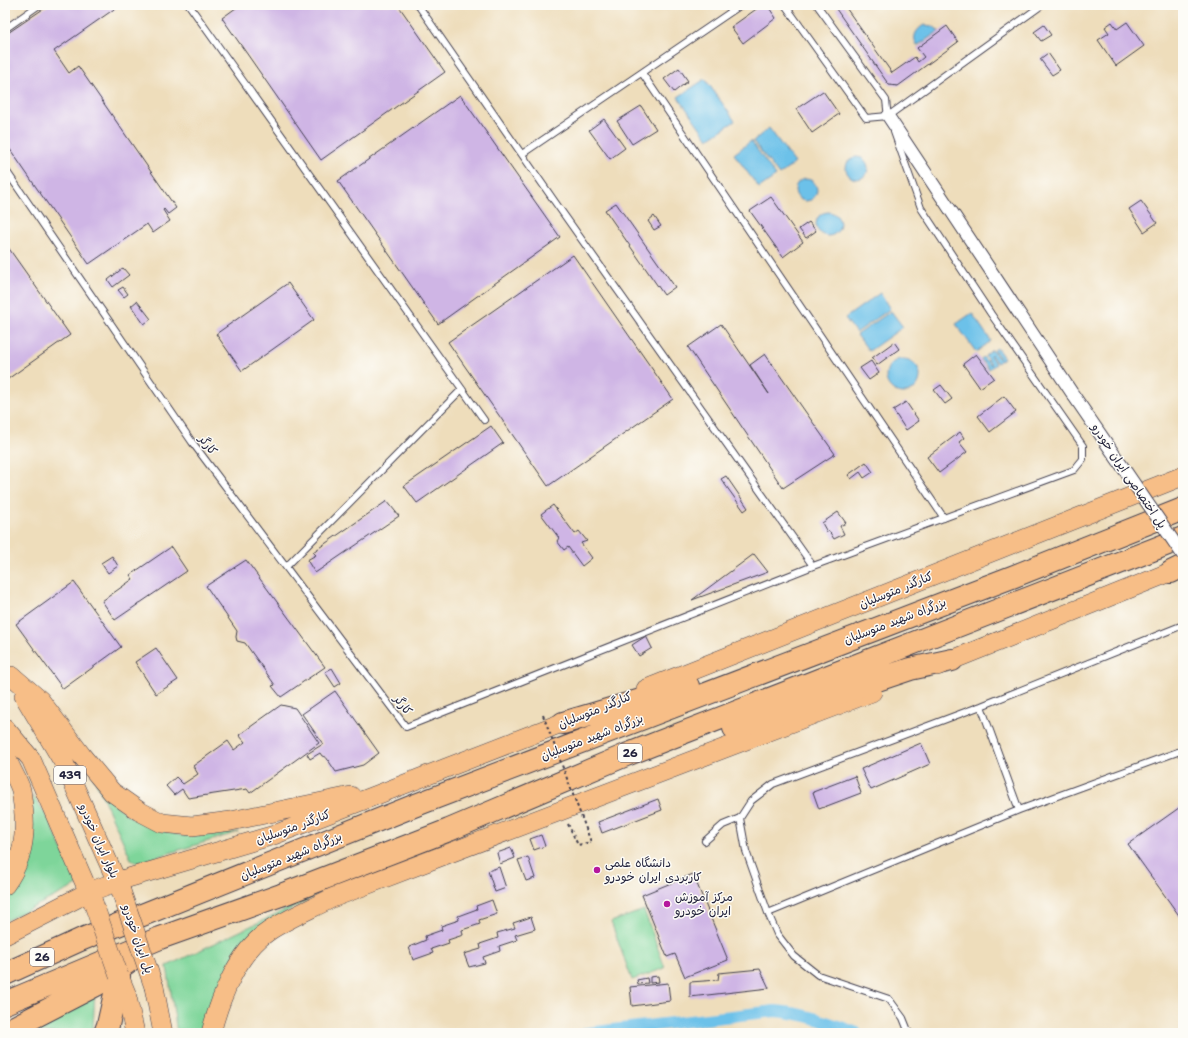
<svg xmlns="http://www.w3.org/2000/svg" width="1188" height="1038" viewBox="0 0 1188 1038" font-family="'Shantell Sans','Playpen Sans Arabic',sans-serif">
  <rect width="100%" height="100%" fill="#fdfcf7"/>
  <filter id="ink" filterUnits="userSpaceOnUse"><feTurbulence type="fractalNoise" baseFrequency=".025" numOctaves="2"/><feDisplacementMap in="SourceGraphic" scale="8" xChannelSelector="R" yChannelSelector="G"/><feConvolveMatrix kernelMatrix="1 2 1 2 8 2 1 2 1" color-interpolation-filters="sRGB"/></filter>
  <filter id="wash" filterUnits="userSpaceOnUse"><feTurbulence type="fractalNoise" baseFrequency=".012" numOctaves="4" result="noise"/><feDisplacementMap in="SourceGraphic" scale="16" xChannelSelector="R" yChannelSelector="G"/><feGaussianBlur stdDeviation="0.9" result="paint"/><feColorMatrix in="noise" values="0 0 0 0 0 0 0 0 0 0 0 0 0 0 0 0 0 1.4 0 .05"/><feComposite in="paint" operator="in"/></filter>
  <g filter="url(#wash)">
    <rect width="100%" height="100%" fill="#edb"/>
    <path fill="#7ed59a" stroke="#507c6a" d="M94 778 108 797 126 814 151 828 184 836 238 832 137 863 131 859Z
      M33 796 48 817 78 885 5 921V899L12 890 30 818Z
      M318 894 272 920 222 981 209 1005 199 1033H177L167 966Z
      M644 910 665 968 632 980 611 922Z
      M95 992 93 1028 91 1033H19Z"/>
    <path fill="#6cc1e9" stroke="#477292" d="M924 25 933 26 939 31 917 46C912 38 915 30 924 25Z
      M705 79 735 121 708 139 678 97Z
      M769 128 795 163 779 175 753 141Z
      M751 141 776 176 759 188 734 154Z
      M846 168a11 11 0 1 1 22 0a11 11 0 1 1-22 0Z
      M795 190a11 11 0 1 1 22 0a11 11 0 1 1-22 0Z
      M816 224a12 12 0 1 1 24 0a12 12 0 1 1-24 0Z
      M880 293 890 309 856 333 845 318Z
      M891 311 903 327 869 351 857 335Z
      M972 313 991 341 976 352 956 324Z
      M997 348 1004 358 997 363 991 355 990 356 996 364 989 369 981 359 983 357 990 365 991 364 985 356 992 350 999 359 1000 358 994 350Z
      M886 376a17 17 0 1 1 34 0a17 17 0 1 1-34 0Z"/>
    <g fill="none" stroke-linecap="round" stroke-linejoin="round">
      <path stroke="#6cc1e9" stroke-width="12" d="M587 1033 775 1011C804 1013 830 1023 857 1033"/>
    </g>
    <g id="blocks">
      <path fill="#cfb5e5" d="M49 5H120L54 51 69 73 78 66 176 208 168 214 164 209 163 210 170 221 153 233 147 224 89 264 5 142V35Z
        M240 5H398L445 72 321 160 222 18Z
        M762 5H767L776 18 743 43 731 27Z
        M842 5H844L892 73 915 57 918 62 924 57 917 48 947 26 958 42 898 86 889 85 836 9Z
        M1112 22 1117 29 1127 22 1144 46 1116 66 1098 40 1109 33 1105 27Z
        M1044 25 1051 35 1041 41 1034 32Z
        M1048 53 1060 70 1052 75 1040 59Z
        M679 68 688 81 674 92 664 79Z
        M823 91 839 114 812 133 796 109Z
        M460 95 560 237 438 324 338 181Z
        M641 106 656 129 632 144 617 121Z
        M604 119 625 148 610 159 589 130Z
        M771 197 803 242 783 257 750 211Z
        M1141 201 1157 223 1144 232 1129 209Z
        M616 203 675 287 664 295 605 210Z
        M654 216 661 226 654 230 648 221Z
        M809 222 816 231 806 238 799 229Z
        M5 243 70 335 5 381Z
        M573 255 673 399 548 486 448 342Z
        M123 268 129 275 113 287 108 280Z
        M288 283 314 320 242 371 216 334Z
        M123 287 128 294 124 297 118 290Z
        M137 301 151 319 144 324 131 306Z
        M721 324 769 394 750 365 765 354 835 454 783 488 688 347Z
        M894 342 899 349 877 365 872 358Z
        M976 354 994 378 980 388 963 364Z
        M871 361 879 373 869 380 860 368Z
        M941 385 952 399 945 404 934 390Z
        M1004 396 1016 412 990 432 978 416Z
        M906 402 919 421 906 430 893 410Z
        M491 426 503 443 417 503 404 486Z
        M960 432 964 438 959 442 967 452 939 473 927 457Z
        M866 462 873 472 864 478 860 472 851 479 848 475Z
        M726 476 748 508 744 511 721 479Z
        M387 501 399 516 315 573 307 560 316 555 313 552Z
        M553 505 575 534 579 531 587 541 581 543 592 558 582 566 568 547 564 550 557 541 559 538 541 514Z
        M838 512 846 523 840 526 844 534 834 539 829 531 827 532 822 523Z
        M171 547 187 571 115 620 102 601 133 579 130 575Z
        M754 554 768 572 692 600Z
        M112 556 118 566 108 573 101 563Z
        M246 560 325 667 281 697 272 686 275 685 245 643 237 641 236 637 237 631 206 586Z
        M74 582 121 647 63 689 16 624Z
        M646 636 652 648 639 656 632 645Z
        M156 648 178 680 156 694 135 662Z
        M332 668 341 683 335 687 325 672Z
        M335 691 379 753 363 765 336 772 326 757 322 756 320 753 310 759 307 754 323 744 302 714Z
        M281 705 295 708 319 743 250 793 247 789 188 798 182 789 174 795 166 786 176 777 183 784 198 774 193 766 228 741 234 750 245 742 239 735Z
        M921 743 930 764 871 790 861 769Z
        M855 776 861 793 819 809 813 792Z
        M658 799 662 810 602 833 598 822Z
        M1183 805V921L1128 844Z
        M541 835 545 846 534 850 530 839Z
        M511 848 515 858 500 864 497 853Z
        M528 857 535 878 526 881 518 860Z
        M499 867 506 888 495 892 488 871Z
        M693 874 728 960 685 977 675 954 667 957 642 895Z
        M492 900 497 914 479 920 480 924 462 930 463 935 448 940 449 943 431 949 433 953 413 960 409 947 426 940 425 936 442 930 441 926 459 920 458 916 477 909 476 906Z
        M531 917 535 929 515 935 517 940 499 946 500 951 483 957 485 963 469 967 464 954 481 949 480 944 498 938 497 933 515 928 513 923Z
        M760 969 769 988 690 997V982L718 980 719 973Z
        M658 976 659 982 650 983V977Z
        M647 978 648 983 638 984 637 980Z
        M668 983 670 1001 632 1006 630 987Z"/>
    </g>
  </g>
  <g filter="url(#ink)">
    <use href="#blocks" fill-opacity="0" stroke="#413e4e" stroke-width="1"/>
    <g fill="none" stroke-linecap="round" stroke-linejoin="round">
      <defs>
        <path id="lane" d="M189 5 484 420
          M418 5 555 202 813 566
          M785 5 866 118 888 116 1042 5
          M817 5 886 100 888 118
          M5 29 39 5
          M642 73 944 518
          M522 154 741 5
          M5 169 192 442 406 727 813 566 1074 470 1083 459V446L991 314 921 208 894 132
          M286 567 462 389
          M981 706 1019 810
          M705 841 723 825 740 818
          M768 913 1019 810 1183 750
          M909 1033 903 1018 889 999 818 975 794 956 777 934 768 913 746 851 740 818 751 801 773 784 981 706 1183 625"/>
        <path id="street" d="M888 116 1074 396"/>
        <path id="primary" d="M937 666 1183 567
          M12 676 40 700 82 756 112 792 139 811 162 823 192 826 231 821 351 796
          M646 689 1183 476
          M24 696 65 765 121 891
          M5 728 31 759 93 902
          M5 752C8 766 17 777 21 790 22 795 22 800 23 805 27 835 23 861 5 885
          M5 935 89 892 118 881 274 835 577 717
          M119 976 126 993 135 1033
          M154 987 163 1033
          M211 1033C220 998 238 951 269 931 289 918 311 909 332 898L872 692"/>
        <path id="highway" d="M1171 572 1183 566
          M563 723 688 686
          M734 728 910 669 952 660
          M5 974 80 940 416 805 1012 577 1183 509
          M5 1003 160 938 281 895 449 830 626 755 1183 538
          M5 1032 96 985 132 959
          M105 1033 108 1025 119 976"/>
      </defs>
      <use href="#lane" stroke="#413e4e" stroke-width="8"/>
      <use href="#street" stroke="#413e4e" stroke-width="14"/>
      <use href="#primary" stroke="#413e4e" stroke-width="20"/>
      <use href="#highway" stroke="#413e4e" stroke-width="24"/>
      <path stroke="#413e4e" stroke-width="2" stroke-dasharray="3 3" stroke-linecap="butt" d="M568 824 578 845 591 842"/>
      <use href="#lane" stroke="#fff" stroke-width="6"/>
      <use href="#street" stroke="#fff" stroke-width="12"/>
      <use href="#primary" stroke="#f7be87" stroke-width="19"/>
      <use href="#highway" stroke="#f7be87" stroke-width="22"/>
      <defs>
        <path id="street-bridge" d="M1074 396 1183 555"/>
        <path id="primary-bridge" d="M121 891 154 987
          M93 902 119 976"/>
      </defs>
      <use href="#street-bridge" stroke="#413e4e" stroke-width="14" stroke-linecap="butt"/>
      <use href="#primary-bridge" stroke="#413e4e" stroke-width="20" stroke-linecap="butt"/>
      <path stroke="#413e4e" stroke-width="2" stroke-dasharray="3 3" stroke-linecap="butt" d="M543 715 591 842"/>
      <use href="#street-bridge" stroke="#fff" stroke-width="12"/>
      <use href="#primary-bridge" stroke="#f7be87" stroke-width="19"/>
    </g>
  </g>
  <g fill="#b5179e" stroke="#fdfcf7" stroke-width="1.5">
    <circle cx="597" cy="870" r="4"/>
    <circle cx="667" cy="904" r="4"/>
  </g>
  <g text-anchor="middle" stroke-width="3" stroke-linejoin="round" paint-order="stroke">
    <g fill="#fdfcf7" stroke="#646373" stroke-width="1">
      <rect x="618" y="744" width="24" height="18" rx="3"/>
      <rect x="54" y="766" width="32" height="18" rx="3"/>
      <rect x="30" y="948" width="24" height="18" rx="3"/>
    </g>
    <g font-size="11" font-weight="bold" fill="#22223b">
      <text x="630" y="757">26</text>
      <text x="70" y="779">439</text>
      <text x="42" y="961">26</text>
    </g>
    <g font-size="12" fill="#22223b" stroke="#fdfcf7">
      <text transform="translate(208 445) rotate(53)" y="4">کارگر</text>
      <text transform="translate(1129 476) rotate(56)" y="4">پل اختصاصی ایران خودرو</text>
      <text transform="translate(896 590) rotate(-22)" y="4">کنارگذر متوسلیان</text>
      <text transform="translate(895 621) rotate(-21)" y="4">بزرگراه شهید متوسلیان</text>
      <text transform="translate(403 705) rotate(53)" y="4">کارگر</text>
      <text transform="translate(595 710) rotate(-22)" y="4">کنارگذر متوسلیان</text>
      <text transform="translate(592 737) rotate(-21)" y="4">بزرگراه شهید متوسلیان</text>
      <text transform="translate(293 827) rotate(-20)" y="4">کنارگذر متوسلیان</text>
      <text transform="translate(99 841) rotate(66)" y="4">بلوار ایران خودرو</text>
      <text transform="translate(291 856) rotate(-22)" y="4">بزرگراه شهید متوسلیان</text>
      <text transform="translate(138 939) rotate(71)" y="4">پل ایران‌ خودرو</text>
    </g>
    <g font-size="12" fill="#22223b" stroke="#fdfcf7" text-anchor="start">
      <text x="605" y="867">دانشگاه علمی<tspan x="605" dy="14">کاربردی ایران خودرو</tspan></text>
      <text x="675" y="901">مرکز آموزش<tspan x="675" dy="14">ایران خودرو</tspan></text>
    </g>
  </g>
  <rect width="1188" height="1038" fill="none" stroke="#fdfcf7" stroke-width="20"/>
</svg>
